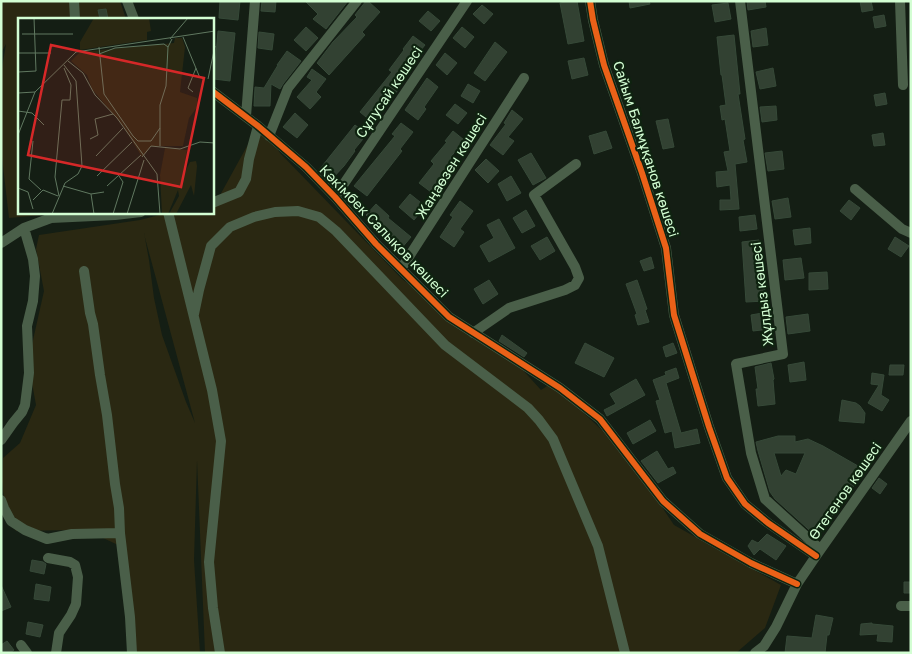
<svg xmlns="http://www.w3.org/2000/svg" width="912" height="654" viewBox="0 0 912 654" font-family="'Golos Text',sans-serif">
  <rect width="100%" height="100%" fill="#141e14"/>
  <path fill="#2a2812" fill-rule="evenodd" d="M1 1H120L126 19H19V212L66 213 9 218 1 149V74L6 44 1 53Z
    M258 126 269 136 280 153 402 279 510 356 541 390 552 383 625 452 674 525 781 585 765 628 736 653H205L197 460 194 560 200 653H137L118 545 101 537 73 530 16 531 6 517 2 481 3 458 20 443 36 405 30 372 31 349 44 291 36 249 39 235 140 220 167 213 212 212 213 199 219 197ZM144 233V234L195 423 186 402 162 335 154 298 149 260Z"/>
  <path fill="#324132" stroke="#364938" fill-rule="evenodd" d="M220 1H240L238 20 219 18Z
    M262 1H276L275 12 261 11Z
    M305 1H348L326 29 313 19 318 14Z
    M366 1H368L380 12 362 32 365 35 329 75 317 63 333 42 357 17 355 15Z
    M572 1H577L584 41 568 44 560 3Z
    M629 1H649L650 4 630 8Z
    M747 1H765L766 7 748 10Z
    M860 1H871L873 10 862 12Z
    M728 3 731 19 715 22 712 5Z
    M482 5 493 14 484 24 473 14Z
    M106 9 108 19H100L98 10Z
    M428 11 440 21 431 31 419 21Z
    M884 15 886 26 875 28 873 17Z
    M306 27 318 38 306 51 294 40Z
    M462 27 474 37 465 48 453 38Z
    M766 28 768 45 753 47 751 31Z
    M218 31 235 33 230 81 214 79Z
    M259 32 274 34 272 50 258 48Z
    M734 35 740 94H738L745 139 743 140 747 162 735 164 739 209 720 210V200H731L730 185 717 187 716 172 728 171 724 152 730 151 725 119 722 120 720 106 726 105 722 75H721L717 37Z
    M413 36 425 45 408 66 410 68 395 88 398 90 372 122 360 112 392 72 389 70 404 50 403 49Z
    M495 42 507 52 485 81 474 73Z
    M287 51 301 61 283 84 280 89 271 84 270 106H254L255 87 264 88 278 65H277Z
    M445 53 457 63 447 75 436 65Z
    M584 58 588 75 572 79 568 61Z
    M773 68 776 86 760 89 756 72Z
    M312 69 326 79 316 92 321 97 310 109 297 97 312 80 307 77Z
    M427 78 438 87 424 107 426 109 418 120 405 110Z
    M468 84 480 91 473 103 461 96Z
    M885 93 887 104 876 106 874 95Z
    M455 104 467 113 458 124 446 115Z
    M776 106 777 120 762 122 760 107Z
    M512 110 523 119 508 137 514 141 503 155 490 145 506 124 504 123Z
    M295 113 308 125 297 138 283 127Z
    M668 119 674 147 663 149 656 121Z
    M401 123 413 132 400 149 402 151 367 196 354 186 395 136 392 134Z
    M355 125 367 134 354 150 355 151 344 166 331 180 319 170Z
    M453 131 464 140 450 158 453 161 440 177 442 179 431 192 419 183 434 164 431 161 447 142 445 141Z
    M606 131 612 148 594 154 589 136Z
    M883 133 885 145 874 146 872 135Z
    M782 151 784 169 768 171 765 153Z
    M531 153 546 178 533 185 518 160Z
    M486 159 499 171 488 183 475 170Z
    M511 176 521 193 507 201 498 184Z
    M410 194 425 206 414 220 399 207Z
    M788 198 791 217 775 219 772 201Z
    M849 200 860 208 851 220 840 211Z
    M460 201 473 211 460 229 464 232 454 247 440 237 453 217 450 215Z
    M376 204 389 216 388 218 411 237 400 250 384 236 386 233 366 215Z
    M526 210 535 226 522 233 513 218Z
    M755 215 757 229 740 231 739 217Z
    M499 219 515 248 489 262 480 246 494 238 487 225Z
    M810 228 811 243 795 245 793 230Z
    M547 237 555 251 540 260 531 246Z
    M895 237 909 246 901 257 888 249Z
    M759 240 766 301 746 302 742 242Z
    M651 257 654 268 644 271 640 261Z
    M801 258 804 278 785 280 783 260Z
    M827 272 828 289 809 290V273Z
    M489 280 498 294 483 304 474 289Z
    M637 280 647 309 645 310 649 322 638 325 635 315 637 314 626 284Z
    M768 312 770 329 753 331 751 315Z
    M808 314 810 331 788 334 786 317Z
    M502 335 527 353 524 357 499 341Z
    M585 343 614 358 604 377 575 363Z
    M673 343 677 353 666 357 663 347Z
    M804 362 806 380 790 382 788 365Z
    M771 363 774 379 773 380 775 404 758 406 756 389H758L755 367Z
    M890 365H904L903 375H889Z
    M676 368 679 378 666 383 681 433 697 429 700 443 675 448 672 431 665 433 656 401 660 400 653 380 666 375 665 372Z
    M872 373 884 375 881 395 889 400 882 411 868 403 879 385 871 384Z
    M636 379 645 395 607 416 604 410 616 404 610 394Z
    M842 400 856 403 860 406 865 413 864 423 839 421Z
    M650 420 656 431 633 444 627 433Z
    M778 436H795V442L808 439 823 446 865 470 817 537 775 499 770 492 758 451 756 442ZM774 453H805L796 474 786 470 781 476Z
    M657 451 668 469 673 467 676 473 658 483 641 461Z
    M879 478 887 484 880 494 872 488Z
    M767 534 786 546 776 560 760 549 754 555 748 546 752 540 758 543Z
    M32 560 43 562 46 564 44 574 30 571Z
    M904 582H911V593H904Z
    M36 584 51 587 49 601 34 599Z
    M1 585 11 607 1 611Z
    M816 615 833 618 829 635H827L825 653H785L787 636 812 638Z
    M28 622 43 625 40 637 26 634Z
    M872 623V624L893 626 892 642 877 641 878 634 860 635 861 624Z
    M7 641 14 650 10 653H1V645Z"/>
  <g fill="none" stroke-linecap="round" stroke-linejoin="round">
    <path stroke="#4a5f49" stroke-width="10" d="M74 1 75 19
      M127 1 134 19
      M590 1 593 20 604 65 642 173 666 248 674 315 709 427 727 478 745 504 768 523 816 556
      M740 1 783 354 736 364 751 453 765 499 820 549
      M900 1 903 85
      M212 91 258 126 306 167 335 197 376 244 449 317 560 388 600 419 663 501 700 534 751 563 797 584
      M246 116 255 1
      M269 136 288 88 357 1
      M855 189 902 229 911 233
      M335 197 467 1
      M212 203 239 192 246 179 249 159 258 126
      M168 212 212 390 221 441 209 562 213 608 220 653
      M1 243 24 228 51 218 115 215 141 212
      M401 269 524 78
      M84 271 90 313 93 324 100 375 107 415 115 484 119 508 120 533 130 617 132 653
      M194 314 199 290 211 246 230 227 254 217 275 212 298 211 319 217 336 231 445 345 528 408 539 420 553 439 598 546 625 653
      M473 333 509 308 565 290 575 285 579 278 575 267 534 195 576 164
      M1 440 13 423 22 412 25 405 29 373 27 326 33 301 35 276 33 259 24 228
      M1 500 4 508 11 521 25 530 47 539 72 534 120 533
      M48 558 70 562 75 565 78 577 76 604 71 615 59 633 56 653
      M901 606H911
      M21 645 27 653
      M755 653 764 646 776 627 797 584 816 556 911 421"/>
    <defs>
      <path id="cycleway" d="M590 1 593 20 604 65 642 173 666 248 674 315 709 427 727 478 745 504 768 523 816 556
        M212 91 258 126 306 167 335 197 376 244 449 317 560 388 600 419 663 501 700 534 751 563 797 584"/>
    </defs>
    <use href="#cycleway" stroke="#0f2310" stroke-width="9"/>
    <use href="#cycleway" stroke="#ea6118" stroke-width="6"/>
  </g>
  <g text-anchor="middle" stroke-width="4.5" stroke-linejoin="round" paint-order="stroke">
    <g font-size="14" fill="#d3fed3" stroke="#0f2310">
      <text transform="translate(389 92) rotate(-56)" y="5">Сұлусай көшесі</text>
      <text transform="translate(646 149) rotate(72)" y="5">Сайым Балмұқанов көшесі</text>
      <text transform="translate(451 166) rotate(-58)" y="5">Жаңаөзен көшесі</text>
      <text transform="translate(384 231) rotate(46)" y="5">Кәкімбек Салықов көшесі</text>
      <text transform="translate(762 294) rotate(-97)" y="5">Жұлдыз көшесі</text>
      <text transform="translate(845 491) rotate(-55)" y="5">Өтегенов көшесі</text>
    </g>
  </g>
  <g transform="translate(18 18)">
    <rect width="196" height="196" fill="#141e14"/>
    <path d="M76 0H131L133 13 129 14V22L62 32V24ZM157 20H164L167 29 162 74 179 80 180 88 171 100 165 128H133L124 139 105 108 74 71 69 57 53 43 62 34 156 25ZM147 130 169 132 164 160 172 144 178 143 179 148 176 178 173 167 158 196H151L161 178 160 172 150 196H144L142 157Z" fill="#2a2812"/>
    <path fill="none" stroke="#607860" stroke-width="1" d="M4 16H55M165 19 182 60M152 21 170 0M81 29 86 76 115 118 120 123H133L142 110M0 35H33M81 36 97 30 146 26 150 29M50 43 65 55 77 77 99 100 139 156 142 196M0 54 18 53 16 0M190 61 197 28M175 74 170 70 178 50M0 75 17 74M0 93 14 95 26 107M0 117 17 74 58 34 197 13M72 121 80 117 77 101 95 96M15 123 11 161 23 172M142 128V87L148 68 150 29 154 21M78 138 105 110M124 139 133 128 162 131 182 124 197 125M79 158 114 124M45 168 73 176 86 174M89 168 123 137M0 170 10 174 15 191M73 176 76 196M41 178 37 159 44 82H52L53 67 46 50M15 182 25 172 40 178M34 196 47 165 60 156 64 148 58 63 46 47M95 196 105 164 101 158M109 196 126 142"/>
    <path fill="#d62828" fill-opacity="0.15" stroke="#d62828" stroke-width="2.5" d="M33 27 186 60 163 169 10 137Z"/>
    <rect width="196" height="196" fill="none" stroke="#d3fed3" stroke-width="2.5"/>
  </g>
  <rect width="912" height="654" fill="none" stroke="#d3fed3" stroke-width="5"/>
</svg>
